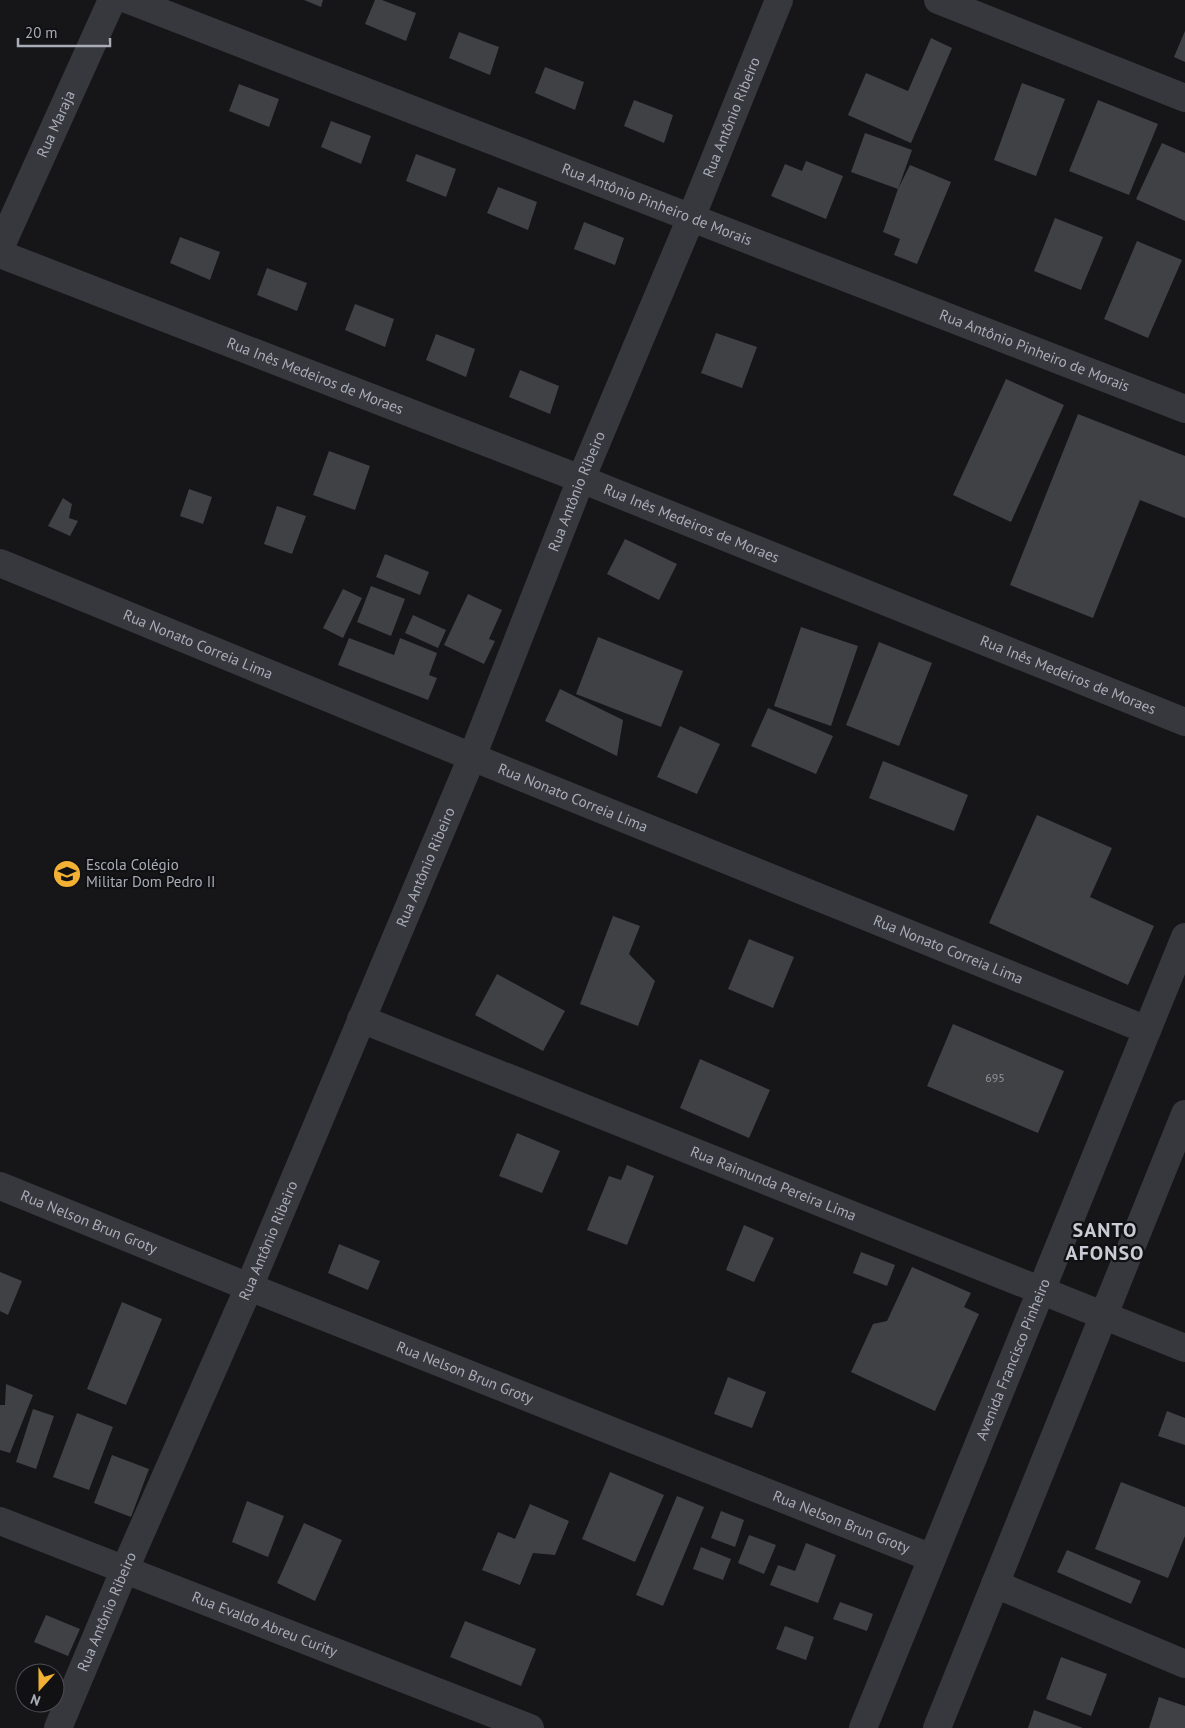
<svg xmlns="http://www.w3.org/2000/svg" width="1185" height="1728" viewBox="0 0 1185 1728" font-family="'PT Sans',sans-serif">
  <rect width="100%" height="100%" fill="#161618"/>
  <path fill="#404145" d="M304 0H323L321 7Z
    M375 0H382L416 13 406 41 365 24Z
    M1185 31V62L1174 57Z
    M459 32 499 47 490 75 449 58Z
    M931 38 952 48 911 143 848 115 866 73 908 91Z
    M545 67 584 82 575 110 535 93Z
    M1022 83 1065 99 1036 176 994 160Z
    M239 84 279 99 269 127 229 111Z
    M634 100 673 115 664 143 624 126Z
    M1098 100 1158 124 1129 195 1069 171Z
    M331 121 371 136 361 164 321 147Z
    M865 133 912 150 898 189 910 165 951 182 917 264 894 255 900 239 883 232 898 189 851 172Z
    M1162 143 1185 153V221L1136 199Z
    M416 154 456 169 446 197 406 181Z
    M806 161 843 176 826 219 771 196 785 164 802 171Z
    M498 187 537 202 528 230 487 213Z
    M1055 218 1103 237 1081 290 1034 271Z
    M584 222 624 238 615 265 574 249Z
    M180 237 220 252 210 280 170 263Z
    M1137 241 1182 260 1148 338 1104 319Z
    M267 268 307 283 297 311 257 295Z
    M355 304 394 319 385 347 345 330Z
    M716 333 757 347 742 388 701 373Z
    M436 334 475 349 466 377 426 360Z
    M520 370 559 386 550 414 509 397Z
    M1006 379 1064 405 1011 522 953 495Z
    M1078 414 1185 456V518L1140 500 1093 618 1010 585Z
    M329 451 370 466 355 510 313 495Z
    M189 489 212 497 203 524 180 516Z
    M63 498 72 504 69 518 78 521 70 536 48 526Z
    M277 506 306 516 292 554 264 544Z
    M625 539 677 564 659 600 607 574Z
    M385 554 429 572 420 595 376 577Z
    M371 586 405 599 391 636 357 622Z
    M343 589 362 598 343 638 323 628Z
    M468 594 502 610 489 639 495 641 484 664 444 645Z
    M413 615 446 630 438 648 405 633Z
    M801 627 858 646 831 726 774 706Z
    M598 637 683 671 661 727 576 694Z
    M349 638 394 655 400 638 437 653 429 675 437 678 428 700 338 665Z
    M879 642 932 663 899 746 846 725Z
    M560 689 623 720 617 756 545 721Z
    M768 708 833 736 816 774 751 746Z
    M680 726 720 744 697 794 657 777Z
    M883 761 968 795 954 831 869 798Z
    M1037 815 1112 848 1090 897 1154 926 1128 985 989 923Z
    M613 916 640 926 629 954 655 981 638 1026 580 1004Z
    M749 939 794 957 773 1008 728 989Z
    M497 974 565 1011 543 1051 475 1015Z
    M953 1024 1064 1071 1038 1133 927 1086Z
    M700 1059 770 1090 749 1138 680 1108Z
    M517 1133 560 1151 542 1193 499 1176Z
    M627 1165 654 1176 627 1245 587 1230 609 1176 621 1180Z
    M744 1225 774 1238 754 1282 726 1270Z
    M339 1244 380 1261 368 1290 328 1273Z
    M861 1252 895 1265 887 1286 853 1273Z
    M912 1267 971 1293 964 1307 979 1314 935 1411 851 1372 873 1324 887 1321Z
    M0 1272 22 1281 8 1315 0 1311Z
    M122 1302 162 1319 126 1405 87 1389Z
    M728 1377 766 1392 752 1428 714 1414Z
    M6 1384 33 1395 10 1453 0 1450V1405H5Z
    M33 1409 54 1416 36 1469 16 1462Z
    M1167 1411 1185 1418V1445L1158 1436Z
    M77 1413 113 1427 89 1490 53 1477Z
    M112 1455 149 1469 131 1517 94 1503Z
    M610 1472 664 1495 635 1562 582 1539Z
    M1121 1482 1185 1507V1536L1168 1578 1095 1549Z
    M677 1496 704 1507 663 1606 636 1595Z
    M247 1501 284 1516 268 1557 232 1542Z
    M530 1504 569 1521 555 1555 533 1553 520 1585 482 1570 498 1532 515 1539Z
    M721 1511 744 1520 735 1547 711 1538Z
    M304 1523 342 1540 315 1601 277 1583Z
    M749 1535 776 1545 764 1574 738 1563Z
    M806 1543 836 1555 818 1603 770 1585 778 1565 795 1571Z
    M701 1547 731 1559 723 1580 693 1569Z
    M1067 1550 1141 1581 1131 1604 1057 1572Z
    M840 1602 873 1614 867 1631 833 1619Z
    M46 1615 80 1629 68 1656 34 1642Z
    M465 1621 536 1649 521 1686 450 1657Z
    M785 1626 814 1637 806 1660 776 1649Z
    M1061 1657 1107 1674 1091 1716 1046 1699Z
    M1159 1697 1185 1706V1728H1149Z
    M1034 1710 1083 1728H1028Z"/>
  <g fill="none" stroke-linecap="round" stroke-linejoin="round">
    <g stroke="#37383d" stroke-width="28">
      <path id="s1" d="M129 0 1185 409"/>
      <path d="M938 0 1185 98"/>
      <path id="s2" d="M0 248 112 0"/>
      <path id="s3" d="M0 254 581 479 1185 722"/>
      <path id="s4" d="M0 563 472 757 1147 1030"/>
      <path id="s5" d="M361 1019 1185 1348"/>
      <path id="s6" d="M0 1186 249 1287 932 1558"/>
      <path id="s7" d="M0 1521 530 1728"/>
      <path d="M995 1584 1185 1664"/>
      <path id="s8" d="M58 1728 124 1571 249 1287 472 757 581 479 691 218 779 0"/>
      <path id="s9" d="M863 1728 1185 937"/>
      <path d="M937 1728 1185 1114"/>
    </g>
  </g>
  <defs>
    <symbol id="school-disc" viewBox="-11 -11 22 22"><circle r="9.5" fill="#f2b134" stroke="#111113"/><path d="M0-5L7-2L0 1L-7-2ZM-4 1L0 2.5L4 1V4Q0 6-4 4Z" fill="#111"/></symbol>
  </defs>
  <g fill-rule="evenodd">
    <use href="#school-disc" x="51" y="858" width="32" height="32"/>
  </g>
  <g text-anchor="middle" stroke-width="4.5" stroke-linejoin="round" paint-order="stroke">
    <g font-size="12" fill="#8e929b">
      <text x="995" y="1082">695</text>
    </g>
    <g font-size="15" fill="#a8adb8" stroke="#111113">
      <text dy="5" stroke="none"><textPath href="#s8" startOffset="1746">Rua Antônio Ribeiro</textPath></text>
      <text dy="5" stroke="none"><textPath href="#s2" startOffset="136">Rua Maraja</textPath></text>
      <text dy="5" stroke="none"><textPath href="#s1" startOffset="566">Rua Antônio Pinheiro de Morais</textPath></text>
      <text dy="5" stroke="none"><textPath href="#s1" startOffset="971">Rua Antônio Pinheiro de Morais</textPath></text>
      <text dy="5" stroke="none"><textPath href="#s3" startOffset="338">Rua Inês Medeiros de Moraes</textPath></text>
      <text dy="5" stroke="none"><textPath href="#s8" startOffset="1341">Rua Antônio Ribeiro</textPath></text>
      <text dy="5" stroke="none"><textPath href="#s3" startOffset="742">Rua Inês Medeiros de Moraes</textPath></text>
      <text dy="5" stroke="none"><textPath href="#s4" startOffset="214">Rua Nonato Correia Lima</textPath></text>
      <text dy="5" stroke="none"><textPath href="#s3" startOffset="1148">Rua Inês Medeiros de Moraes</textPath></text>
      <text dy="5" stroke="none"><textPath href="#s4" startOffset="619">Rua Nonato Correia Lima</textPath></text>
      <text dy="5" stroke="none"><textPath href="#s8" startOffset="936">Rua Antônio Ribeiro</textPath></text>
      <text dy="5" stroke="none"><textPath href="#s4" startOffset="1024">Rua Nonato Correia Lima</textPath></text>
      <text dy="5" stroke="none"><textPath href="#s5" startOffset="444">Rua Raimunda Pereira Lima</textPath></text>
      <text dy="5" stroke="none"><textPath href="#s6" startOffset="96">Rua Nelson Brun Groty</textPath></text>
      <text dy="5" stroke="none"><textPath href="#s8" startOffset="531">Rua Antônio Ribeiro</textPath></text>
      <text dy="5" stroke="none"><textPath href="#s9" startOffset="398">Avenida Francisco Pinheiro</textPath></text>
      <text dy="5" stroke="none"><textPath href="#s6" startOffset="501">Rua Nelson Brun Groty</textPath></text>
      <text dy="5" stroke="none"><textPath href="#s6" startOffset="906">Rua Nelson Brun Groty</textPath></text>
      <text dy="5" stroke="none"><textPath href="#s8" startOffset="126">Rua Antônio Ribeiro</textPath></text>
      <text dy="5" stroke="none"><textPath href="#s7" startOffset="284">Rua Evaldo Abreu Curity</textPath></text>
    </g>
    <g font-size="15" fill="#a8adb8" stroke="#111113" text-anchor="start">
      <text x="86" y="870">Escola Colégio<tspan x="86" dy="17">Militar Dom Pedro II</tspan></text>
    </g>
    <g font-size="20" font-weight="bold" letter-spacing="1" fill="#c9ccd4" stroke="#111113">
      <text x="1105" y="1237">SANTO<tspan x="1105" dy="23">AFONSO</tspan></text>
    </g>
  </g>
  <g transform="translate(40 1688) rotate(201)"><circle r="24" fill="#111113" stroke="#4d4f55"/>
  <path d="M0-4L9 19L0 12L-9 19Z" fill="#f2b134"/>
  <text y="-8" font-size="14" font-weight="bold" text-anchor="middle" fill="#a8adb8">N</text>
  </g>
  <path d="M18 38v8h92v-8" fill="none" stroke="#a8adb8" stroke-width="2.5"/>
  <text x="25" y="38" font-size="15" fill="#a8adb8" stroke="#111113" stroke-width="4" paint-order="stroke">20 m</text>
</svg>
